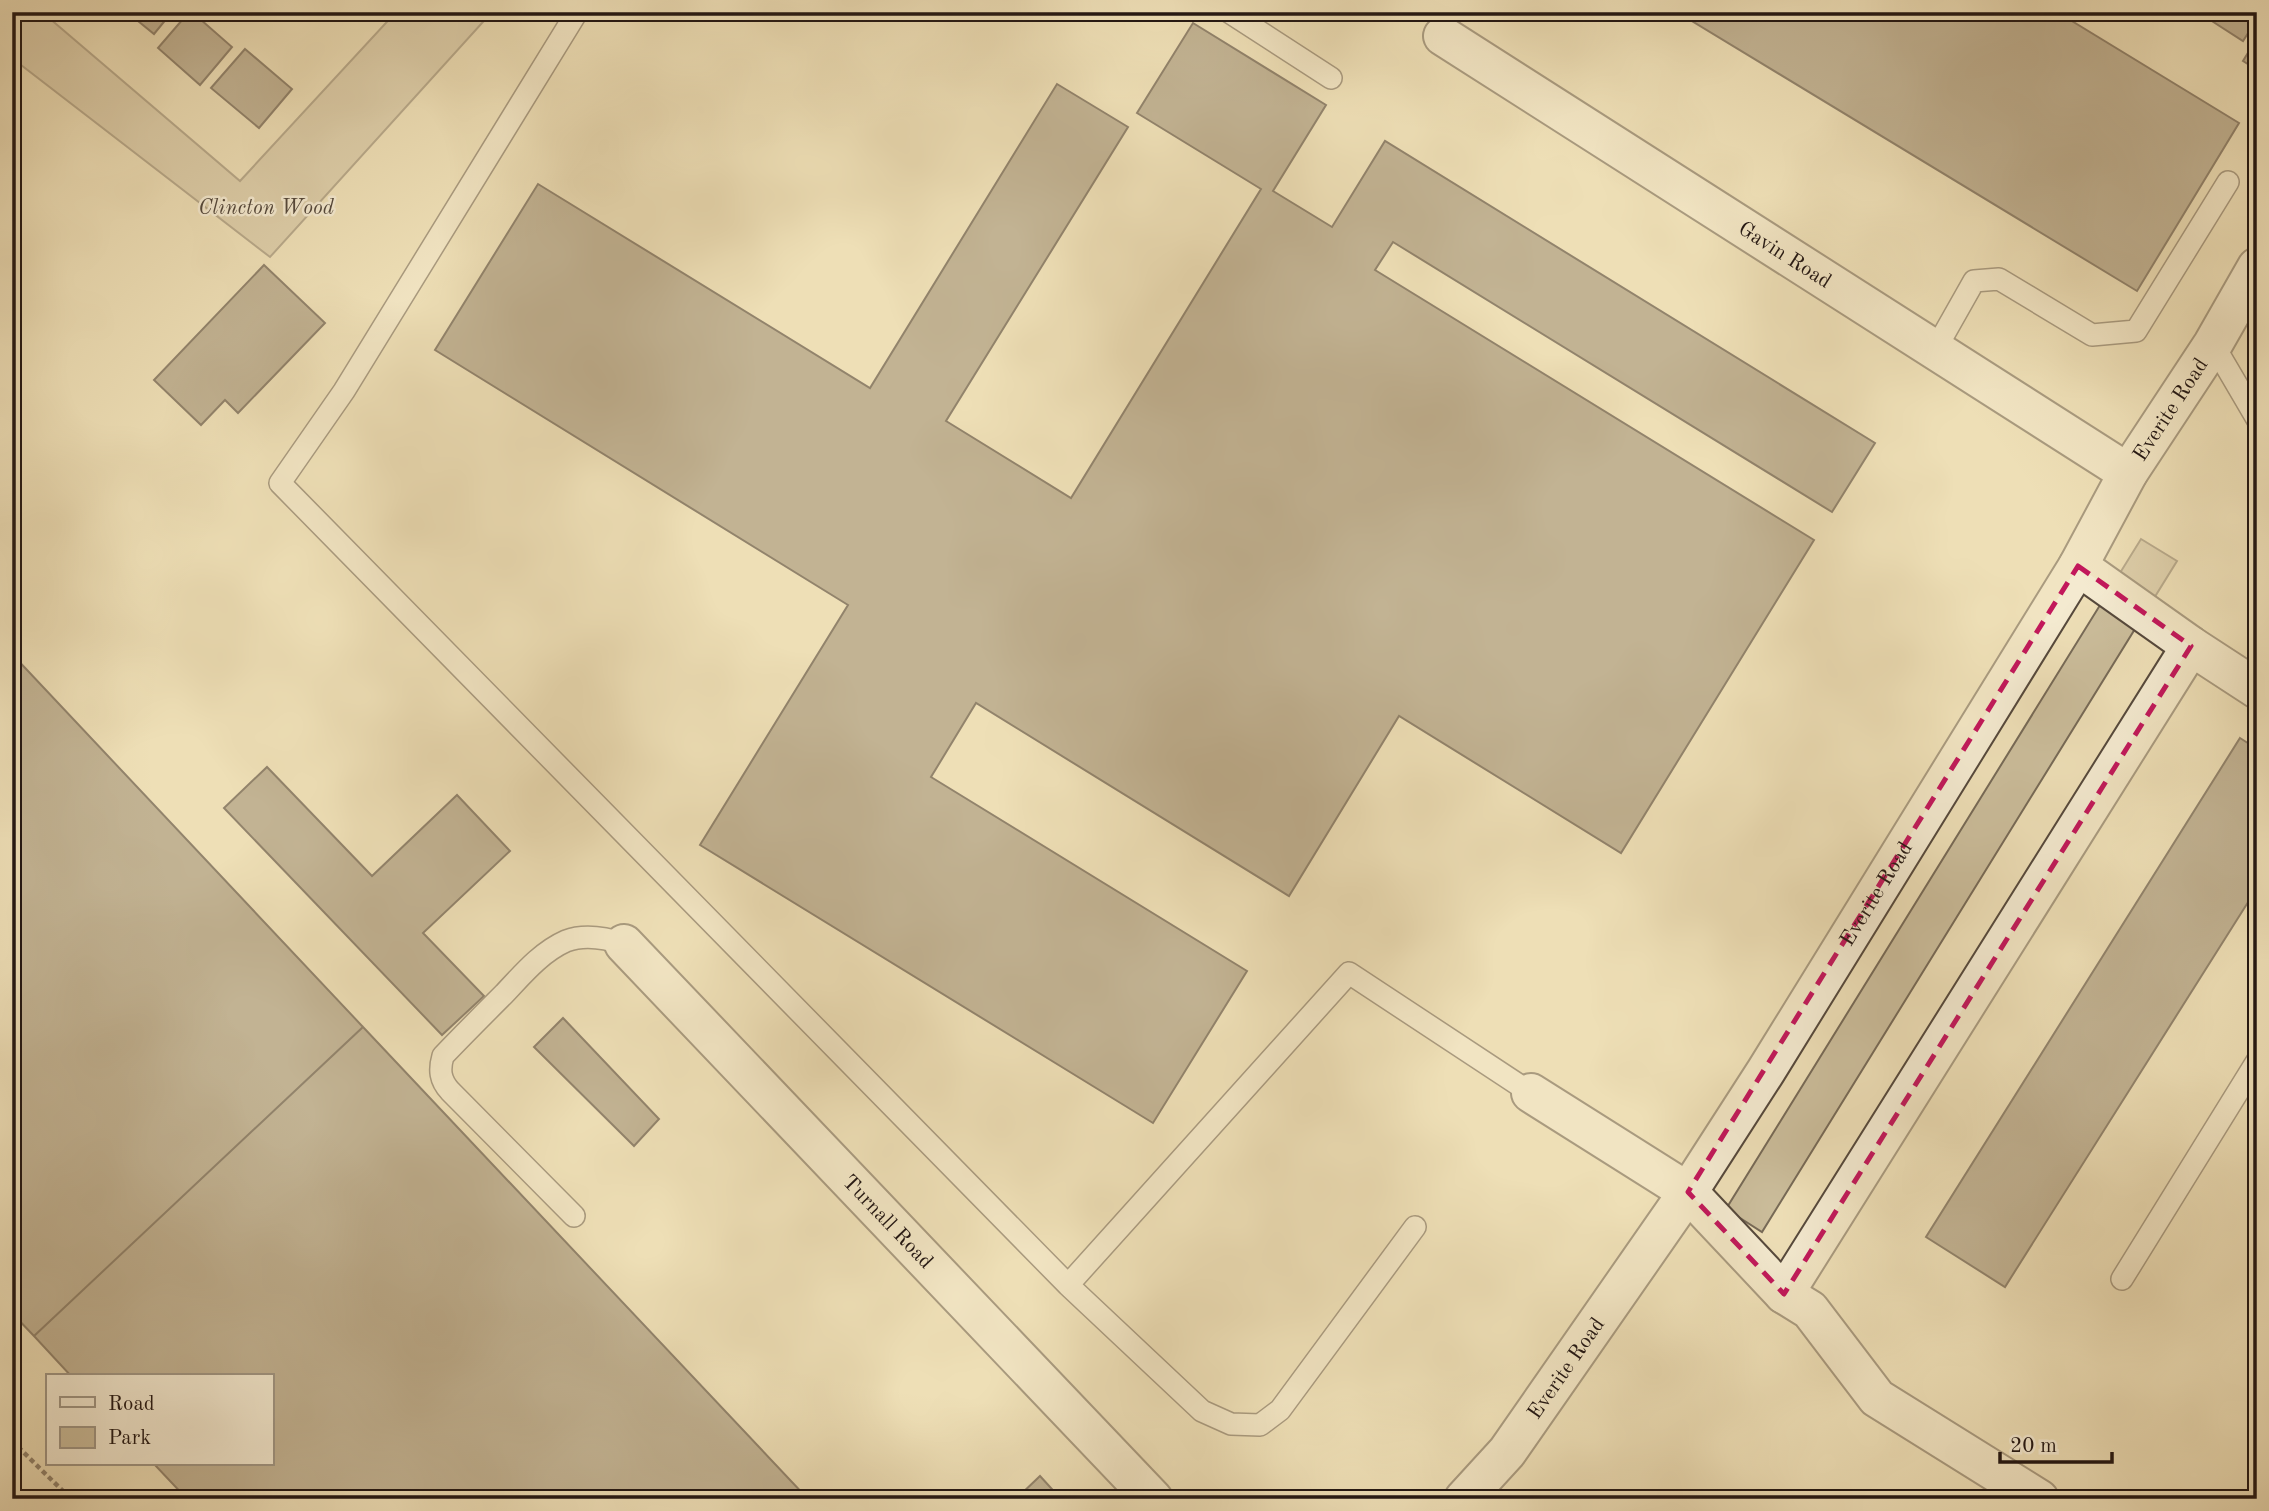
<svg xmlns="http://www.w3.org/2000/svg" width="2269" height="1511" viewBox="0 0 2269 1511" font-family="'Old Standard TT',serif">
  <rect width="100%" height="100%" fill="#eedfb7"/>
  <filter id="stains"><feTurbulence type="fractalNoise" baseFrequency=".00286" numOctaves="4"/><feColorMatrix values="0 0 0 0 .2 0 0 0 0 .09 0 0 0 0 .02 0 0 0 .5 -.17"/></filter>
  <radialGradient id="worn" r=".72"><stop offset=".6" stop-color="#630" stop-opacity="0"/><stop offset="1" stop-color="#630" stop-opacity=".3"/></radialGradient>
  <path fill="#cbbd9b" stroke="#776a57" stroke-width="2" d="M12 12H42L240 181 396 12H492L270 257 12 58Z
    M2141 539 2177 561 1762 1232 1726 1209Z"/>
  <path fill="#8d7f68" stroke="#231713" stroke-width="2" d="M127 12H172L154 34Z
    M189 12H192L232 47 200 85 158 48Z
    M1677 12H2057L2239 123 2137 291Z
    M2206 12H2257V19L2243 41 2204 16Z
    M1193 23 1326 105 1273 191 1332 227 1385 141 1875 443 1832 512 1393 242 1375 270 1814 540 1621 853 1399 716 1289 896 976 703 931 777 1247 971 1153 1123 700 845 848 605 435 350 538 184 870 388 1057 84 1128 127 946 421 1071 498 1261 189 1137 113Z
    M2257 38V70L2243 61Z
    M245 49 292 89 259 128 211 88Z
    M264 265 325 323 238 413 225 400 201 425 154 380Z
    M12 654 363 1027 34 1336 12 1313Z
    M2240 738 2257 749V888L2005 1287 1926 1237Z
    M267 767 372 876 457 795 510 851 423 933 484 996 442 1035 224 808Z
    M563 1018 659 1119 634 1146 534 1047Z
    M363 1027 808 1499H187L154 1464H271V1376H71L34 1336Z
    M1040 1476 1061 1499H1016Z"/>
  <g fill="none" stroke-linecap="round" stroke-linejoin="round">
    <defs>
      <path id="service" d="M577 12 344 391 280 483 1068 1285 1349 973 1531 1093
        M1229 12 1331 78
        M2213 344 2257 419
        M1935 350 1974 281 1999 279 2092 335 2136 331 2228 182
        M574 1216 450 1091C440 1080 439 1070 443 1056 463 1035 484 1014 504 994 522 975 541 952 566 941 585 934 606 938 624 944
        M2122 1279 2257 1061
        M1068 1285 1202 1411 1231 1424 1260 1425 1280 1410 1415 1227"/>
      <g id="minor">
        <path id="s1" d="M1443 36 2128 473"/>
        <path d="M2078 566 2191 646 2257 689"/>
        <path id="s2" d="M624 944 1153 1499"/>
        <path d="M1531 1093 1688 1192 1784 1294 1810 1310 1877 1398 2039 1499"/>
        <path d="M1784 1294 2191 646"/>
      </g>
      <g id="tertiary">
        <path id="s3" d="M1464 1499 1507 1452 1688 1192 1766 1071 2078 566 2128 473 2213 344 2257 267"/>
      </g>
    </defs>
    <use href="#service" stroke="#56493c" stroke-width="24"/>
    <use href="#minor" stroke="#56493c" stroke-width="42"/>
    <use href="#tertiary" stroke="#56493c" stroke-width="42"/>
    <path stroke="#231713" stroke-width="4.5" stroke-dasharray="5 3.5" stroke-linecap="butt" d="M12 1441 71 1499"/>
    <use href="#service" stroke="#f4ead0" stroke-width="21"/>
    <use href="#minor" stroke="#f4ead0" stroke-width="38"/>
    <use href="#tertiary" stroke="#f4ead0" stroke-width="38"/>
  </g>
  <path d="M0 0H2269V1511H0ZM2078 566 2191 646 1784 1294 1688 1192Z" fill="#eedfb7" fill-opacity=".55" fill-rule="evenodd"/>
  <path fill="none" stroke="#c2185b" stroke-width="5" stroke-dasharray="14 9" stroke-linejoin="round" d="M2078 566 2191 646 1784 1294 1688 1192Z"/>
  <g text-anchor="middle" stroke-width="5" stroke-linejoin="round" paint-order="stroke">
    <g font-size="21" font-style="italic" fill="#55493c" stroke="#f4ead0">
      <text x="266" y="214">Clincton Wood</text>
    </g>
    <g font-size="21" fill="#231713" stroke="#f4ead0">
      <text dy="7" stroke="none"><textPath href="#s1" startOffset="406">Gavin Road</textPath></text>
      <text dy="7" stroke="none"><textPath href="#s3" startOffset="1300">Everite Road</textPath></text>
      <text dy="7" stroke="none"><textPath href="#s3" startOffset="733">Everite Road</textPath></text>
      <text dy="7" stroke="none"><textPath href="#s2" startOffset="383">Turnall Road</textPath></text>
      <text dy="7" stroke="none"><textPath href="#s3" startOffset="166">Everite Road</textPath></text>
    </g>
  </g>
  <rect width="2269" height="1511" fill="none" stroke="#eedfb7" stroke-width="42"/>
  <rect x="14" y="14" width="2241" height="1483" fill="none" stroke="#231713" stroke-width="3.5"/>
  <rect x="21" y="21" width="2227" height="1469" fill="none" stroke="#231713" stroke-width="2"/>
  <rect x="46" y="1374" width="228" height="91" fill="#f4ead0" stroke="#a09684" stroke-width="2"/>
  <rect x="60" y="1397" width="35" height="10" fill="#f4ead0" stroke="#a09684" stroke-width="2"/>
  <text x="108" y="1410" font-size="21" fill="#231713">Road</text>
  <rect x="60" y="1427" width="35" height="21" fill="#cbbd9b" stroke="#a09684" stroke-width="2"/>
  <text x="108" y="1444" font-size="21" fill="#231713">Park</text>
  <path d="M2000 1452v10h112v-10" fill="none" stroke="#231713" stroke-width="3.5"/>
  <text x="2010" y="1452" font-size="21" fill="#231713" stroke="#f4ead0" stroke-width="5" paint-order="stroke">20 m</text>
  <rect width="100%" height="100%" filter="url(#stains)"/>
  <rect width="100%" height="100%" fill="url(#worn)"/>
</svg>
